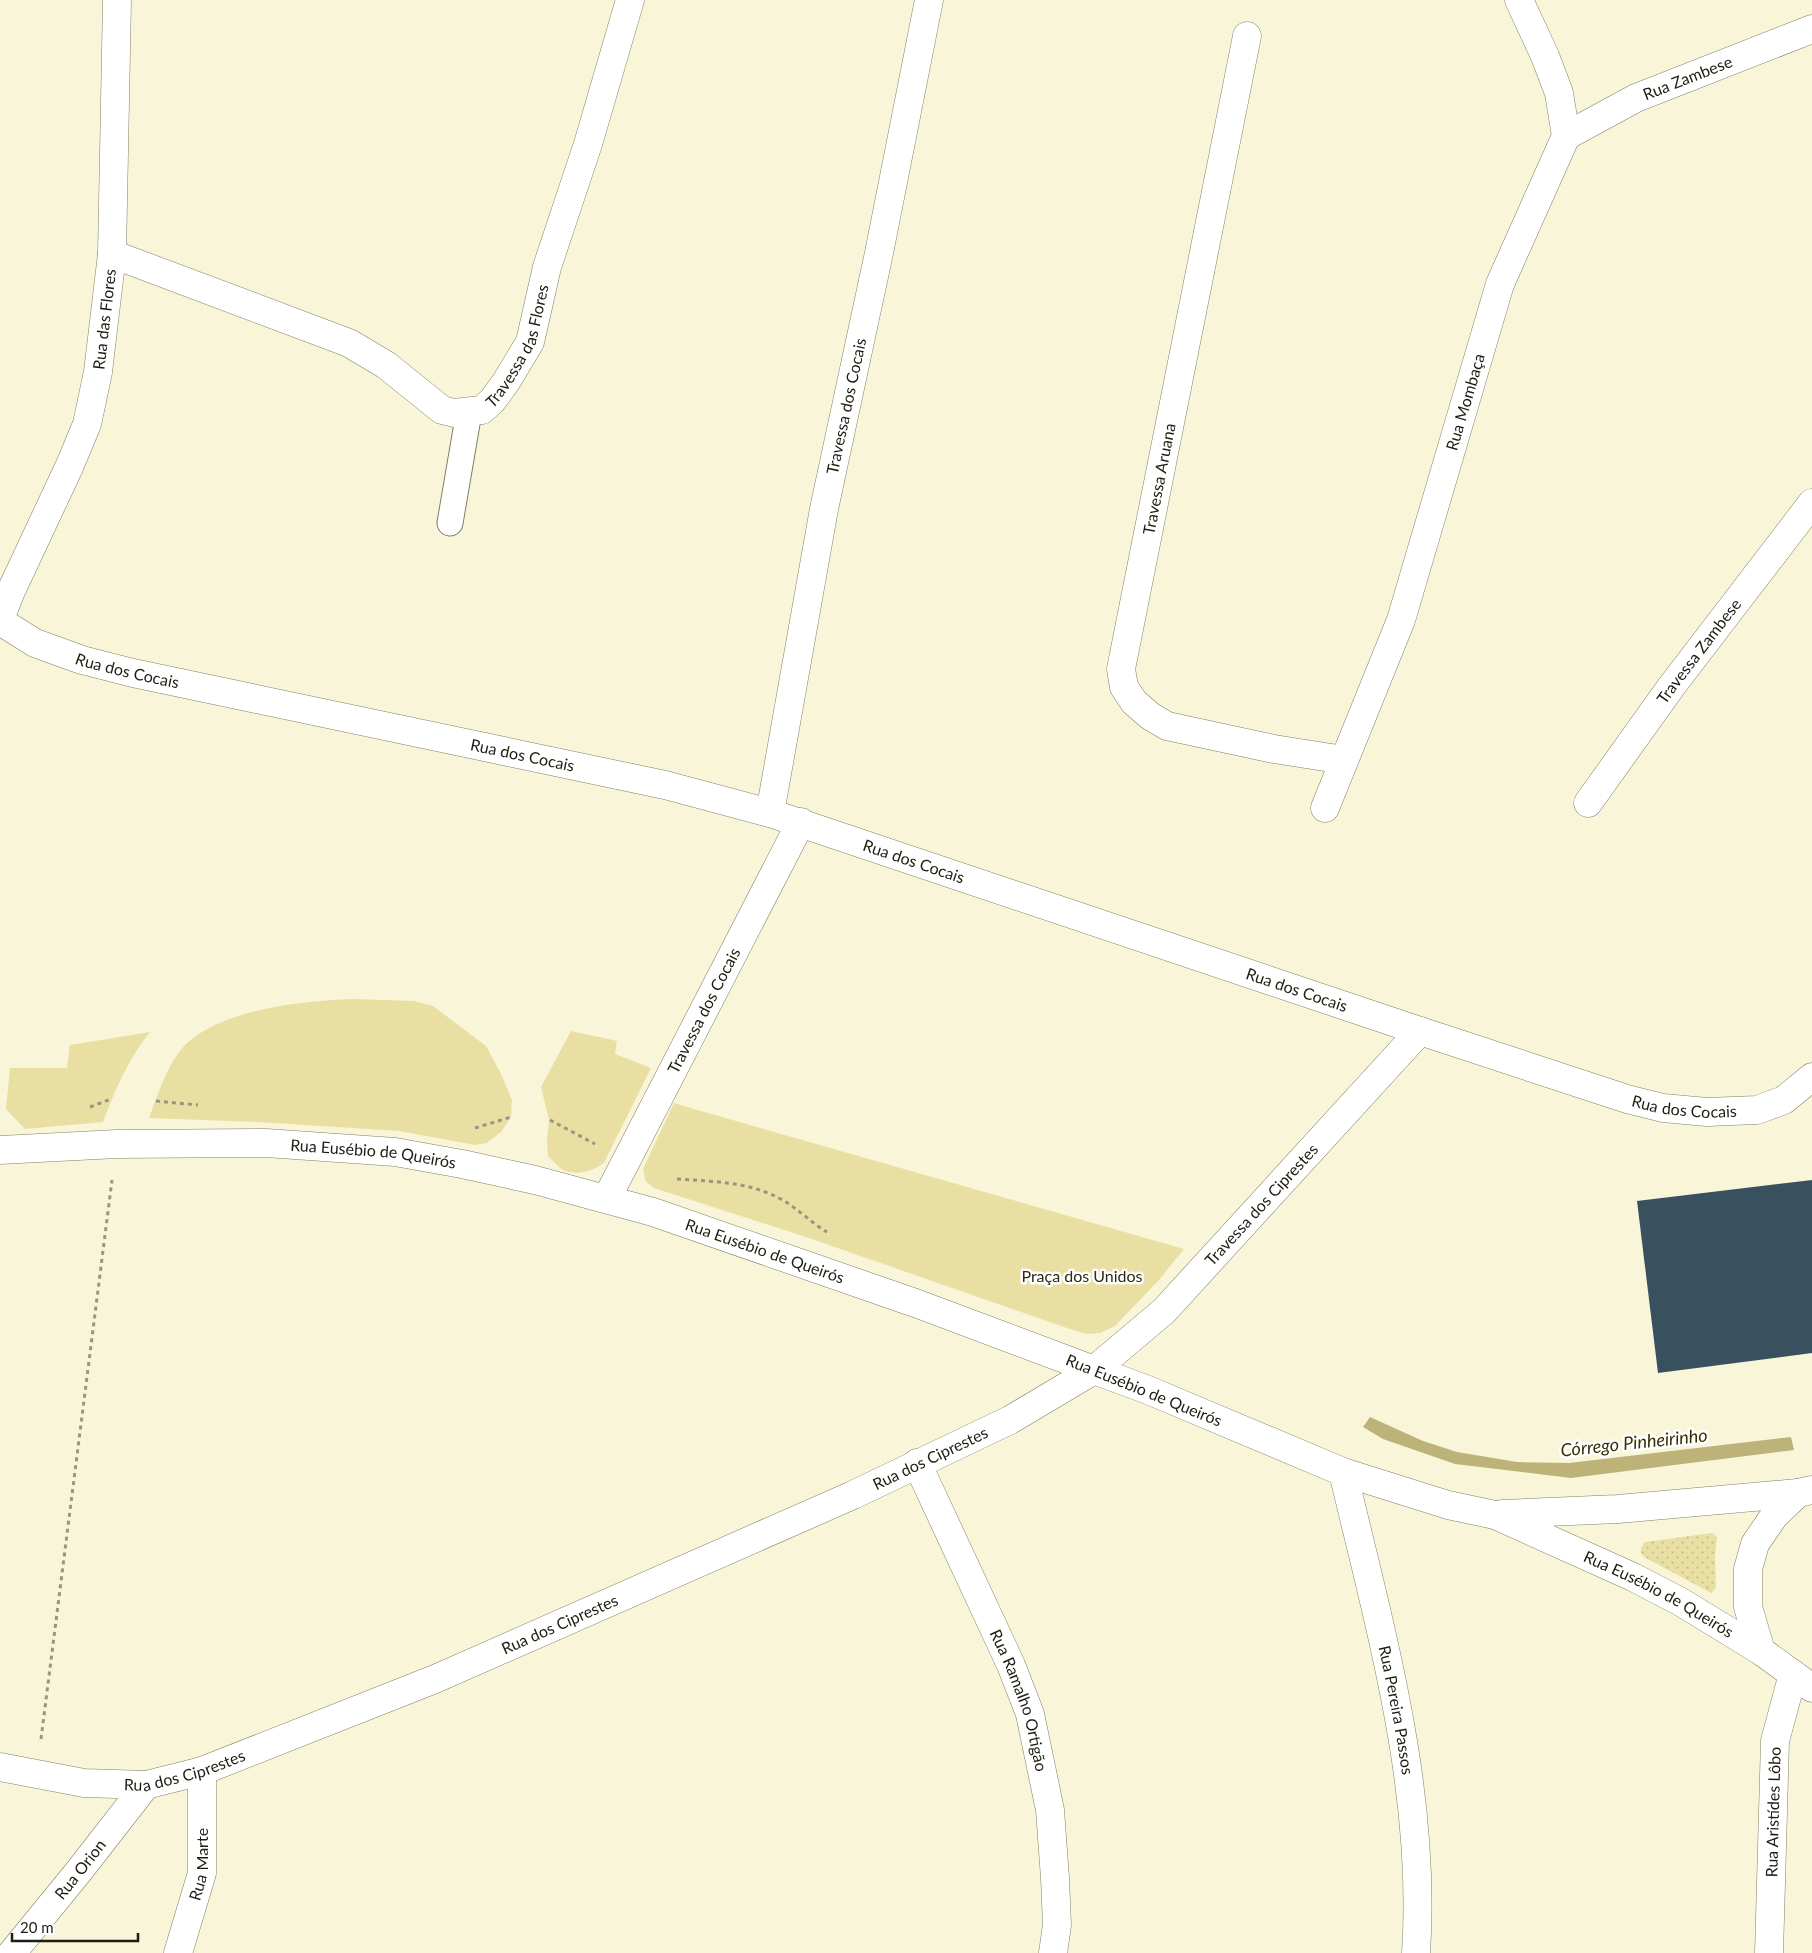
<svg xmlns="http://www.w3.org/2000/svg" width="1812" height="1953" viewBox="0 0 1812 1953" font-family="Lato,sans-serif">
  <defs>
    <pattern id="grass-dots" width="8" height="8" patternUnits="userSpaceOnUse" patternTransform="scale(1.25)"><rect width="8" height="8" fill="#e9dfa3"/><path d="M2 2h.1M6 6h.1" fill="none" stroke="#c7bf8b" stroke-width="1.8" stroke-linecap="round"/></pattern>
  </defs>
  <rect width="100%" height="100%" fill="#f9f5d9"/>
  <path fill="url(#grass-dots)" d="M1712 1533 1717 1537 1715 1557 1716 1588 1711 1593 1644 1557 1641 1553V1548L1645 1542Z"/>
  <path fill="#e9dfa3" d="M352 999 414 1001 433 1006 486 1046 500 1072 512 1100 511 1117 501 1132 487 1143 475 1145 399 1131 258 1122 149 1118C157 1097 164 1074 177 1055 207 1010 302 1001 352 999Z
    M571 1031 617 1041 615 1054 651 1068 604 1163C592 1171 578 1176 563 1170 558 1167 552 1160 548 1156L547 1140 549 1120 541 1087Z
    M150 1032C128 1059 115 1090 103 1122L25 1129 6 1109 10 1068H67L70 1045Z
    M674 1103 687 1107 1184 1249 1159 1280 1115 1326 1100 1333 1086 1334 1070 1329 803 1236 654 1188 646 1182 643 1169Z"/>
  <path fill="#bdb379" d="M1370 1417 1423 1441 1457 1452 1517 1462 1569 1463 1791 1437 1794 1450 1571 1478 1455 1464 1383 1439 1363 1427Z"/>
  <path fill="#39515e" d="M1812 1180V1353L1658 1373 1637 1201Z"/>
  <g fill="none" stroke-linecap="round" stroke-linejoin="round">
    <defs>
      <path id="service" d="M450 523 469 412"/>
      <g id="minor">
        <path d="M1247 36 1121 669 1124 687 1134 702 1150 716 1167 726 1274 749 1344 760"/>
        <path id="s1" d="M1566 136 1636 98 1812 29"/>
        <path id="s2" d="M112 254 349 343 386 365 442 410 454 413 482 410 492 401 506 382 530 342 547 267 588 144 630 0"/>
        <path id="s3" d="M0 619 11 591 70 465 87 424 98 372 112 254 117 0"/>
        <path id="s4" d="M1588 803 1671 687 1812 503"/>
        <path id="s5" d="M1325 808 1401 620 1500 284 1566 136 1559 93 1545 56 1519 0"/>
        <path id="s6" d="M770 813 824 509 879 253 929 0"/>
        <path id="s7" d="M0 1150 117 1144 266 1143 395 1152 462 1164 535 1180 653 1212 918 1304 1094 1370"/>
        <path id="s8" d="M607 1198 801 822"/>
        <path id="s9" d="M917 1463 1011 1665 1030 1714 1050 1810 1055 1878 1057 1925 1053 1953"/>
        <path id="s10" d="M1343 1472C1380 1629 1427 1790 1416 1953"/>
        <path id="s11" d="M12 1953 79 1871 146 1785"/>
        <path id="s12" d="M178 1953 202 1873V1771"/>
        <path id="s13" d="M1769 1953 1775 1741 1793 1674"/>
      </g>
      <g id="tertiary">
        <path id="s14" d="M0 621 35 643 82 660 133 673 665 785 770 813 1420 1031 1627 1099 1663 1108 1707 1112 1757 1110 1784 1100 1812 1077"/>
        <path id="s15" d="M1094 1370 1148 1390 1343 1472 1448 1505 1495 1515 1633 1577 1681 1602 1761 1651"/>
        <path d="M1502 1514 1618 1509 1798 1493"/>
        <path id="s16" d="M0 1767 84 1783 146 1785 202 1771 435 1679 853 1495 1010 1420 1094 1370 1164 1311 1420 1031"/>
      </g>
      <path id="secondary" d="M1812 1490 1798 1493 1774 1516 1755 1544 1748 1569V1607L1761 1651 1812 1688"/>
    </defs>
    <use href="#service" stroke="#837f65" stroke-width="27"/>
    <use href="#minor" stroke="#837f65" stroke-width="29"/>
    <use href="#tertiary" stroke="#837f65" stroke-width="29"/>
    <use href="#secondary" stroke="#837f65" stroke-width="29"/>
    <path stroke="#989682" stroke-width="3" stroke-dasharray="4 4" stroke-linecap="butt" d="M156 1101 198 1105
      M90 1107 111 1099
      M550 1120 595 1144
      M475 1128 511 1117
      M677 1179C716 1182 751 1181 786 1202 800 1211 812 1223 827 1232
      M41 1739 112 1180"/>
    <use href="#service" stroke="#fff" stroke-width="25"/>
    <use href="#minor" stroke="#fff" stroke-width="28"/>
    <use href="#tertiary" stroke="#fff" stroke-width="28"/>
    <use href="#secondary" stroke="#fff" stroke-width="28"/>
  </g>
  <g text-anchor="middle" stroke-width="5" stroke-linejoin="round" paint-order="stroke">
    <g font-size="16" fill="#1e1d13" stroke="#fff">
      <text dy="6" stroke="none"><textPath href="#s1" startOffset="135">Rua Zambese</textPath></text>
      <text dy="6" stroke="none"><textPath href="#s3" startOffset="320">Rua das Flores</textPath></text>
      <text dy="6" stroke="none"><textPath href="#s2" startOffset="484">Travessa das Flores</textPath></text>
      <text dy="6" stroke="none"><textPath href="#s5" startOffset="430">Rua Mombaça</textPath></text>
      <text dy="6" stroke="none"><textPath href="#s6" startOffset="414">Travessa dos Cocais</textPath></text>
      <text transform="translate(1159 479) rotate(-79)" y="6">Travessa Aruana</text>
      <text dy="6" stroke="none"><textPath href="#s4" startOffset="188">Travessa Zambese</textPath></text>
      <text dy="6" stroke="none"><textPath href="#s14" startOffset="138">Rua dos Cocais</textPath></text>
      <text dy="6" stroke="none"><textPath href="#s14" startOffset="542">Rua dos Cocais</textPath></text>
      <text dy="6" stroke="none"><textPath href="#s14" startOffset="948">Rua dos Cocais</textPath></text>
      <text dy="6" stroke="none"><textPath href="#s14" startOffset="1352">Rua dos Cocais</textPath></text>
      <text dy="6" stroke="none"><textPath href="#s8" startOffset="211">Travessa dos Cocais</textPath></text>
      <text dy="6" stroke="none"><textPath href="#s14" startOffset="1758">Rua dos Cocais</textPath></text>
      <text dy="6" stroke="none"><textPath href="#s7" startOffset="374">Rua Eusébio de Queirós</textPath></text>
      <text dy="6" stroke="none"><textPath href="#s16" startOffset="1420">Travessa dos Ciprestes</textPath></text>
      <text dy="6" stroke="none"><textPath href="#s7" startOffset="779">Rua Eusébio de Queirós</textPath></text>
      <text transform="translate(1144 1390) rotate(22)" y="6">Rua Eusébio de Queirós</text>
      <text dy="6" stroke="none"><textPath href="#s16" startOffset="998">Rua dos Ciprestes</textPath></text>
      <text dy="6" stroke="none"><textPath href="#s15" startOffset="609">Rua Eusébio de Queirós</textPath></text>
      <text dy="6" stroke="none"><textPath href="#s16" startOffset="592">Rua dos Ciprestes</textPath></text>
      <text dy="6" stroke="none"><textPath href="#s9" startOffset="259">Rua Ramalho Ortigão</textPath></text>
      <text dy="6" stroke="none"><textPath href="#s10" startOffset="244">Rua Pereira Passos</textPath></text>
      <text dy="6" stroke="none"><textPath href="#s16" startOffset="188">Rua dos Ciprestes</textPath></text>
      <text dy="6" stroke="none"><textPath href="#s13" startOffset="141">Rua Aristídes Lôbo</textPath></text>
      <text dy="6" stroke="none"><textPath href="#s12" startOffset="92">Rua Marte</textPath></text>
      <text dy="6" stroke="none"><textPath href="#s11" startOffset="108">Rua Orion</textPath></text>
    </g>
    <g font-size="16" fill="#2f2b10" stroke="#fff">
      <text x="1082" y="1282">Praça dos Unidos</text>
    </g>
    <g font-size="18" font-style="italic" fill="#362f00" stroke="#fff">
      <text transform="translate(1634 1443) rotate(-6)" y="6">Córrego Pinheirinho</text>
    </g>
  </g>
  <path d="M12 1933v8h126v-8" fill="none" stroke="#1e1d13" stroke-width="2.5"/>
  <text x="20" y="1933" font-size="15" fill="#1e1d13" stroke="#ffffff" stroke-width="4" paint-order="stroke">20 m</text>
</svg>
